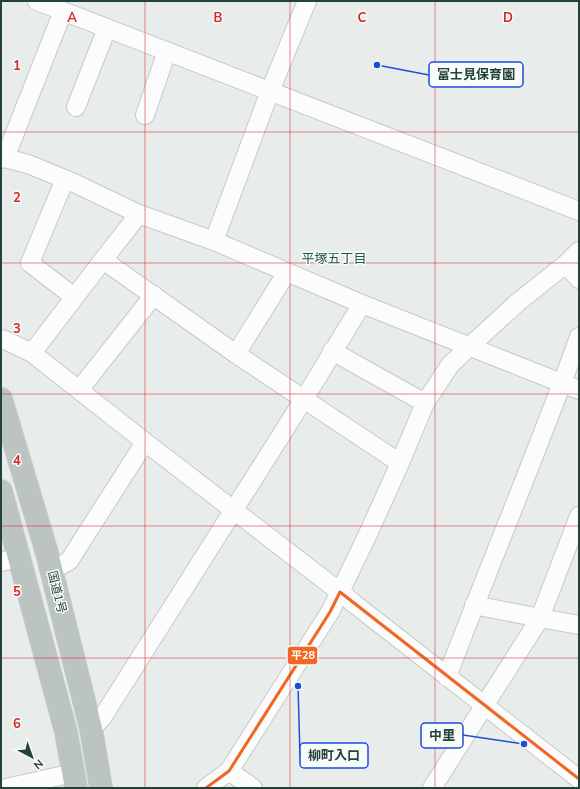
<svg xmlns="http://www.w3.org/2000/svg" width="580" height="789" viewBox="0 0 580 789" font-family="'Nunito Sans','Noto Sans JP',sans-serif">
  <rect width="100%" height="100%" fill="#e8edeb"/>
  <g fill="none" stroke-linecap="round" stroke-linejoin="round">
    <defs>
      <path id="minor" d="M37 1 579 211
        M76 107 107 28
        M145 115 167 51
        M5 158 63 11
        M1 159 5 158 28 164 74 183 139 214 214 241 362 304 579 390
        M65 179 30 263 74 297
        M214 241 270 91 307 1
        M103 260 236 354 400 463
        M566 264 579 279
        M1 339 5 340 32 353 145 442 340 592 357 606 579 779
        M332 351 425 403
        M32 353 103 260 139 214
        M236 354 287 272
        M79 390 154 295
        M1 562 19 557
        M51 571 69 561 145 442
        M474 605 540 618 579 625
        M447 677C490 563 538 451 579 337
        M91 729 102 718 304 399 362 304
        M229 771 253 788
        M6 788 73 773
        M206 788 229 771 330 612 340 592 368 534 400 463 425 403 450 365 469 347 518 302 566 264 579 251
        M432 788 540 618 579 516"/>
      <path id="highway" d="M1 399 47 553 91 729 101 788
        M1 491 66 732 76 788"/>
    </defs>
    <use href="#minor" stroke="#c5cac8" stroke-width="20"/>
    <use href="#highway" stroke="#c3ccc9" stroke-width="24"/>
    <use href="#minor" stroke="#fcfcfc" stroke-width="18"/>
    <use href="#highway" stroke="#bcc4c2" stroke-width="22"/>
    <defs>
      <path id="bus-1" d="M206 788 229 771 330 612 340 592 579 779"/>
    </defs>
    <use href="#bus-1" stroke="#f7fbf9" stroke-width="6"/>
    <use href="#bus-1" stroke="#f26522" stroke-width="3"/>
  </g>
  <path fill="none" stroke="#d62828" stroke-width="1" stroke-opacity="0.55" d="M145 1V788M290 1V788M435 1V788M1 132H579M1 263H579M1 394H579M1 526H579M1 658H579"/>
  <g text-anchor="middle" stroke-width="3" stroke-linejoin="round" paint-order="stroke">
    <g font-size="12" fill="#24423a" stroke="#f7fbf9">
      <text transform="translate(57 592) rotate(76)" y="4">国道1号</text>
    </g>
    <g font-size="13" fill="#1f5548" stroke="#f7fbf9">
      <text x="334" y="263">平塚五丁目</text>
    </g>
  </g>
  <g font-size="13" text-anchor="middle" font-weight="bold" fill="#d62828" stroke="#f7fbf9" stroke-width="3" stroke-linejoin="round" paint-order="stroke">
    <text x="72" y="22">A</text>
    <text x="218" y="22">B</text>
    <text x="362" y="22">C</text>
    <text x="508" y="22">D</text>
    <text x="17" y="70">1</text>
    <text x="17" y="202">2</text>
    <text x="17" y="333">3</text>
    <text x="17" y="465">4</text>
    <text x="17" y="596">5</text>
    <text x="17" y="728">6</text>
  </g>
  <path fill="none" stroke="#1d4ed8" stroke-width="1.5" d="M377 65L429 75M524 744L463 735M298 686L300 756"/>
  <g fill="#1d4ed8" stroke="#f7fbf9" stroke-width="1.5">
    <circle cx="377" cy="65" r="4"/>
    <circle cx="524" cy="744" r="4"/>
    <circle cx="298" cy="686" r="4"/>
  </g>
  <g fill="#f7fbf9" stroke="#1d4ed8" stroke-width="1.5">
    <rect x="429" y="62" width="94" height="25" rx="4"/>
    <rect x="421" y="723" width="42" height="25" rx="4"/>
    <rect x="300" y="743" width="68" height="25" rx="4"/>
  </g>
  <g font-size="13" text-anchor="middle" font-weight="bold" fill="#24423a">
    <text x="476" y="79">富士見保育園</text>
    <text x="442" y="740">中里</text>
    <text x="334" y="760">柳町入口</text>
  </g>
  <rect stroke="#f7fbf9" stroke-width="1.5" x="287" y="646" width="31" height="19" rx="4" fill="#f26522"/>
  <g font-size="11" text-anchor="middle" font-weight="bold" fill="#fff">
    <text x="303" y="659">平28</text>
  </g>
  <rect width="580" height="789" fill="none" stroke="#24423a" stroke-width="4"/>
  <g transform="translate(32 757) rotate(139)" stroke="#f7fbf9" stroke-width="3" paint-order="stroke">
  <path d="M0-3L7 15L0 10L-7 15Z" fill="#24423a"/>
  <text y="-6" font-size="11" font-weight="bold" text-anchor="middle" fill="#24423a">N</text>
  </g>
</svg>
